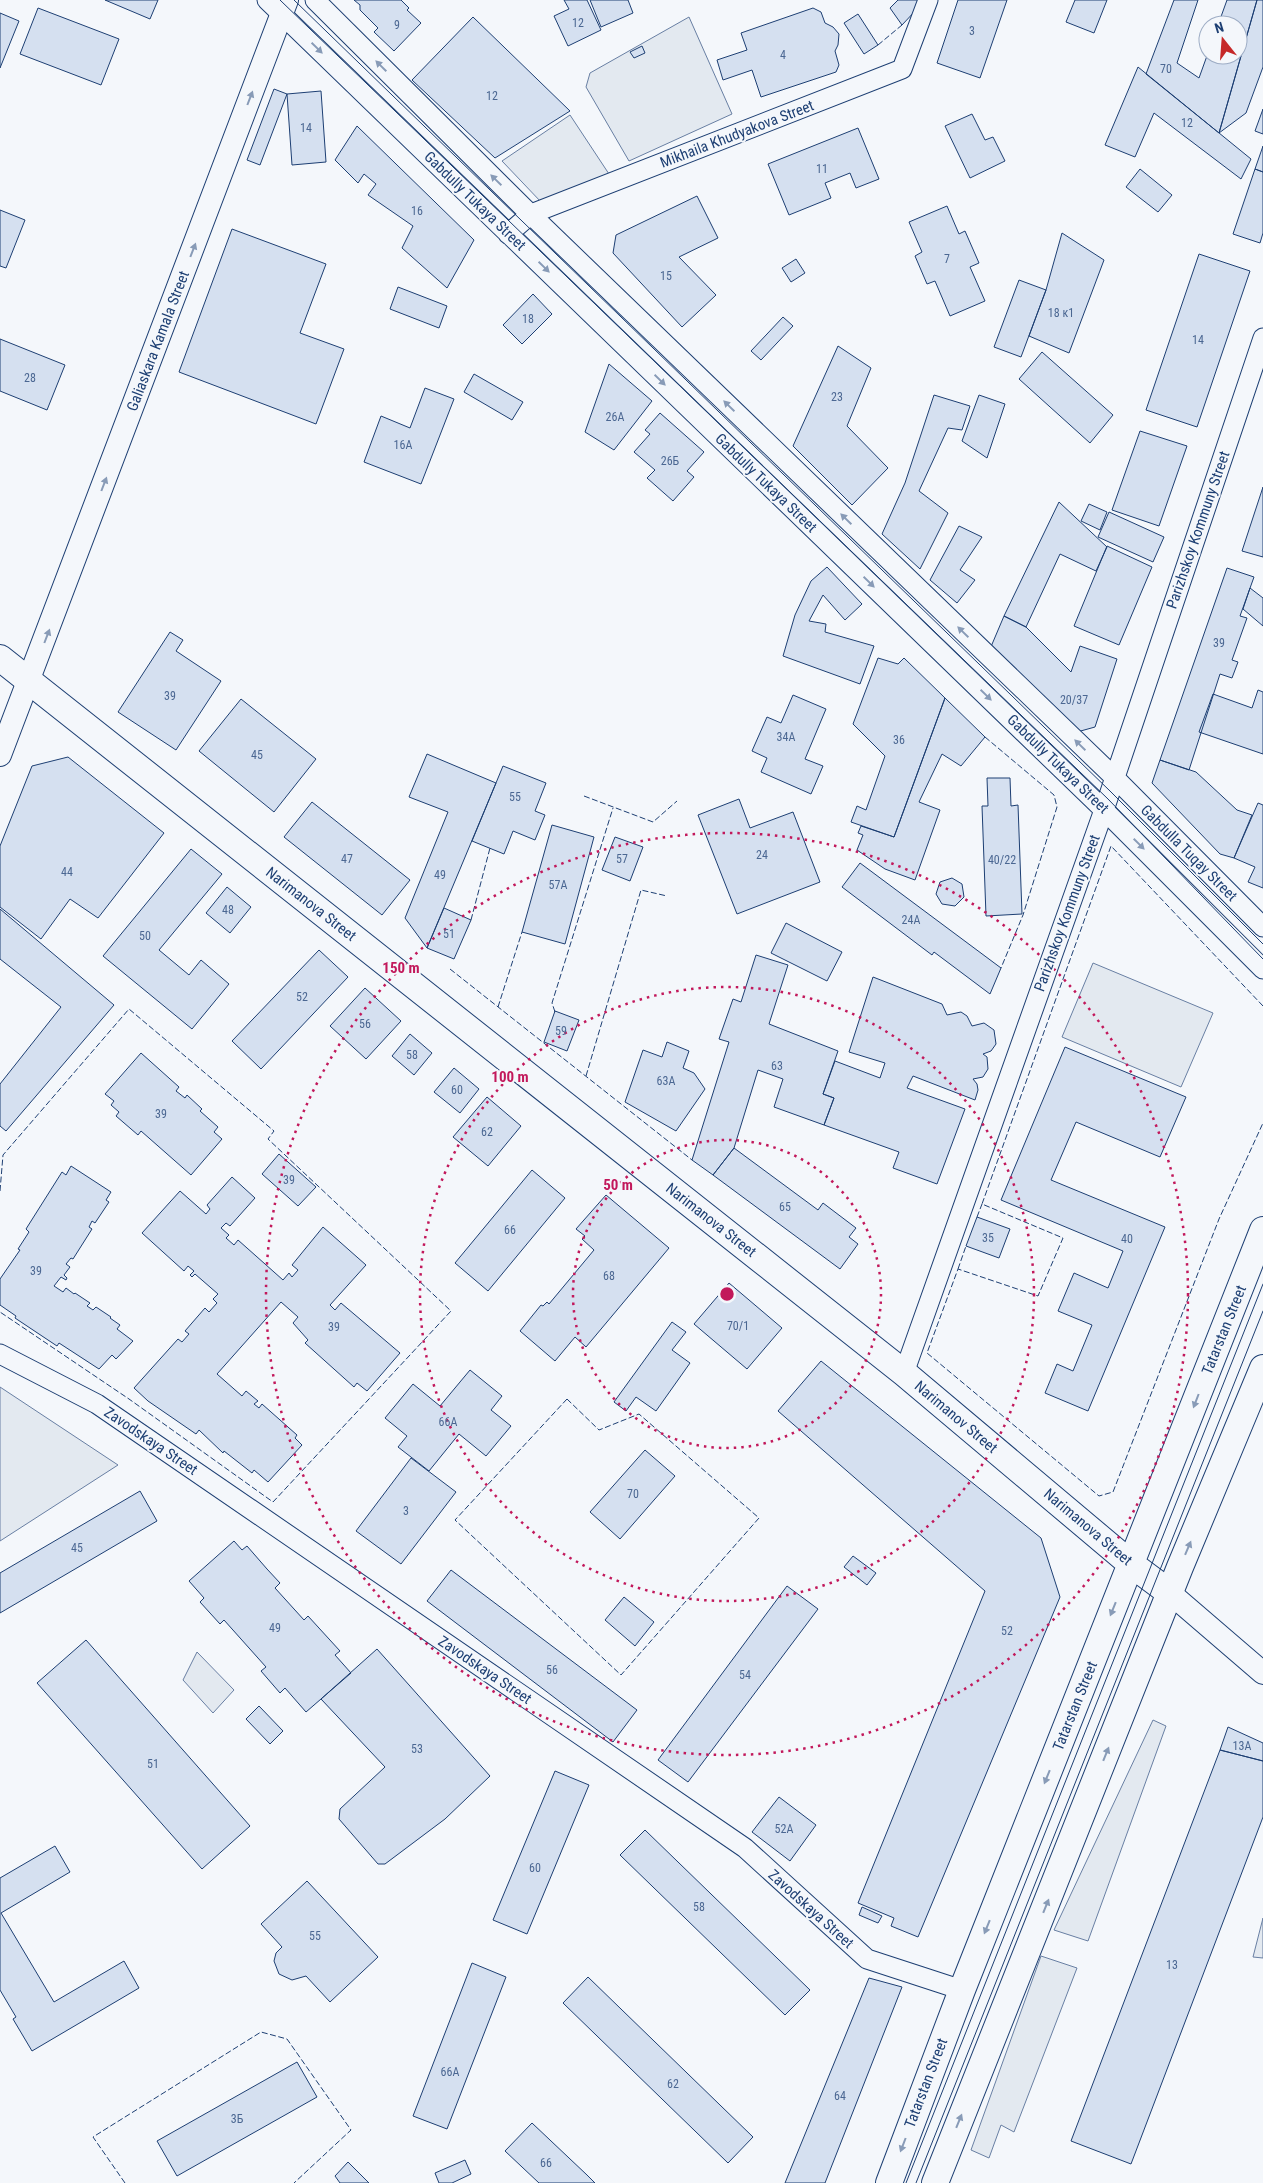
<svg xmlns="http://www.w3.org/2000/svg" width="1263" height="2183" viewBox="0 0 1263 2183" font-family="'Roboto Condensed',sans-serif">
  <rect width="100%" height="100%" fill="#f4f7fb"/>
  <path fill="#e3e9f0" stroke="#687fa3" d="M689 17 732 114 629 161 586 87 590 73Z
    M570 115 609 174 542 203 502 161Z
    M1093 963 1213 1013 1181 1087 1062 1037Z
    M0 1387 118 1465 0 1541Z
    M197 1652 234 1690 213 1713 183 1680Z
    M1153 1720 1166 1726 1088 1941 1054 1930Z
    M1263 1918V1958L1253 1957Z
    M1041 1956 1077 1968 1014 2132 1001 2125 989 2158 971 2150Z"/>
  <path fill="#d5e0f0" stroke="#1d3f73" d="M105 0H158L150 19Z
    M354 0H401L409 8 407 10 421 23 394 51 374 32 378 28 360 10V5Z
    M564 0H587L601 30 568 46 554 16 569 9Z
    M590 0H628L633 13 601 27Z
    M898 0H921L917 9 902 25 890 8Z
    M958 0H1007L980 78 937 63Z
    M1075 0H1107L1094 33 1066 22Z
    M1174 0H1198L1177 63 1199 78 1208 53V55H1238V25H1218L1227 0H1257L1219 133 1146 74Z
    M1257 0H1263V67L1246 113 1219 133Z
    M38 8 119 39 101 85 20 54Z
    M813 8 821 12 825 23 833 27 839 34 838 45 835 51 839 65 836 72 761 97 752 70 723 80 717 60 747 50 741 33Z
    M0 13 19 21 0 68Z
    M858 14 878 45 864 54 844 23Z
    M473 17 570 111 495 158 412 80Z
    M642 46 645 53 634 58 630 52Z
    M1138 67 1251 159 1241 179 1154 113 1135 157 1105 145Z
    M274 89 287 94 260 165 247 160Z
    M321 91 326 162 292 165 287 94Z
    M1263 109V134L1255 131Z
    M972 114 985 140 993 137 1005 161 970 178 945 126Z
    M357 126 474 240 447 288 402 248 413 226 368 195 376 184 364 174 358 183 335 160Z
    M858 128 879 179 856 188 850 173 825 183 831 198 789 215 768 164Z
    M1263 146V172L1255 169Z
    M1140 169 1172 195 1158 212 1126 187Z
    M1255 169 1263 172V233L1260 243 1233 234Z
    M697 196 718 238 679 257 716 295 682 327 613 253 616 235Z
    M947 206 959 234 965 231 979 263 970 267 985 301 950 316 935 281 927 284 915 256 922 252 909 222Z
    M0 210 25 220 6 268 0 266Z
    M232 229 326 264 300 333 344 349 316 424 179 372Z
    M1062 233 1104 260 1069 353 1029 336 1046 290Z
    M1199 254 1250 271 1197 427 1146 410Z
    M796 259 805 273 791 282 782 268Z
    M1019 280 1046 290 1021 357 994 347Z
    M398 287 447 306 439 328 390 309Z
    M533 294 552 314 522 344 503 325Z
    M783 317 793 326 761 360 751 351Z
    M0 339 65 365 47 410 0 391Z
    M838 346 871 368 847 426 888 468 852 505 793 446Z
    M1042 352 1113 415 1090 443 1019 379Z
    M609 364 652 401 614 450 585 432Z
    M474 374 523 402 512 420 464 392Z
    M425 388 454 399 421 484 364 462 381 416 410 428Z
    M934 395 970 406 962 430 948 428 919 491 948 513 920 569 882 534 905 483Z
    M979 395 1005 404 987 458 962 441Z
    M660 413 704 452 687 471 694 477 673 501 647 478 655 470 634 452 650 434 645 430Z
    M1140 431 1187 446 1159 526 1112 510Z
    M1263 487V557L1242 551Z
    M1059 502 1107 547 1096 571 1060 554 1026 627 1004 616Z
    M1089 504 1107 512 1100 530 1081 521Z
    M1109 512 1164 537 1153 562 1098 537Z
    M959 526 982 537 960 570 975 580 957 603 930 580Z
    M1107 546 1152 567 1119 645 1074 626Z
    M827 567 862 604 845 620 823 595 809 621 826 624 825 632 874 646 860 684 783 656 795 615 811 581Z
    M1227 568 1254 577 1240 616 1247 618 1232 660 1238 662 1232 678 1220 674 1189 770 1160 760Z
    M1250 588 1263 598V626L1243 609Z
    M1004 616 1026 627 1071 672 1080 646 1117 659 1095 727 1077 732 990 649Z
    M170 632 183 640 176 651 221 681 176 750 118 712Z
    M878 658 898 664 904 658 945 698 894 837 851 822 857 806 866 810 885 756 853 724Z
    M1258 690 1263 692V754L1199 732 1213 694 1252 708Z
    M793 695 826 709 805 759 823 766 811 794 761 772 767 758 752 751 767 717 781 723Z
    M945 698 985 737 961 766 942 754 919 802 940 810 915 880 885 869 857 850 863 835 858 833 861 826 894 837Z
    M241 699 316 759 274 812 199 751Z
    M427 754 496 783 427 948 405 918 448 812 409 797Z
    M68 757 164 833 98 918 70 899 41 939 0 907V846L32 766Z
    M1160 760 1196 772 1237 810 1252 815 1234 858 1220 854 1152 783Z
    M503 766 546 783 535 811 545 815 535 840 513 831 504 854 472 841Z
    M987 778H1010L1011 806 1018 805 1022 914 986 916 982 806H988Z
    M739 799 750 828 793 812 820 882 737 914 698 815Z
    M312 802 410 880 382 915 284 837Z
    M1258 803 1263 805V888L1248 882 1255 867 1234 858Z
    M552 825 594 837 565 944 522 932Z
    M615 837 643 847 630 881 602 870Z
    M191 849 222 874 159 950 189 975 201 960 229 984 192 1029 103 956Z
    M860 863 1001 968 990 994 934 952 932 955 842 887Z
    M952 878 962 884 964 897 955 906 942 904 936 894 940 882Z
    M227 887 251 907 230 933 206 913Z
    M444 908 471 920 454 959 427 948Z
    M0 909 114 1005 6 1131 0 1126V1084L61 1007 0 959Z
    M786 923 842 952 827 981 771 953Z
    M319 950 348 977 261 1069 232 1041Z
    M756 955 788 965 769 1024 838 1051 823 1094 834 1098 824 1125 774 1107 783 1079 758 1070 734 1148 713 1175 692 1160 729 1042 719 1039 733 999 741 1002Z
    M873 977 942 1004 947 1015 961 1012 967 1016 972 1026 984 1023 994 1030 996 1044 991 1051 983 1054 987 1057 988 1069 983 1077 973 1079 977 1084 978 1090 975 1100 913 1076 907 1088 965 1109 937 1184 893 1168 899 1152 824 1125 834 1098 823 1094 835 1061 880 1078 885 1063 849 1052Z
    M365 988 401 1021 366 1059 330 1026Z
    M555 1011 579 1020 567 1051 544 1042Z
    M410 1034 432 1053 414 1075 392 1056Z
    M667 1042 689 1051 683 1068 694 1073 705 1089 676 1131 625 1102 643 1050 662 1057Z
    M1065 1047 1186 1097 1160 1157 1076 1122 1051 1180 1165 1227 1088 1411 1045 1393 1057 1364 1073 1371 1092 1325 1058 1311 1074 1273 1108 1288 1123 1251 1001 1200Z
    M141 1053 179 1087 176 1091 185 1098 187 1095 202 1109 200 1111 218 1127 214 1132 222 1139 191 1175 141 1131 138 1135 116 1116 119 1112 111 1105 114 1101 105 1094Z
    M454 1068 479 1089 460 1113 434 1092Z
    M487 1097 521 1126 488 1166 453 1137Z
    M734 1148 818 1210 823 1203 856 1228 849 1237 858 1244 840 1269 713 1175Z
    M279 1154 316 1187 298 1206 262 1174Z
    M71 1166 111 1192 106 1200 109 1202 95 1223 92 1221 89 1227 92 1229 73 1259 71 1258 66 1264 70 1267 64 1275 67 1278 66 1280 61 1277 54 1286 63 1292 66 1288 74 1294 75 1293 90 1303 87 1306 93 1310 96 1307 111 1317 110 1318 120 1325 117 1329 133 1341 116 1359 112 1355 99 1369 59 1343 57 1346 15 1318 16 1316 0 1305V1279L20 1250 18 1249 29 1232 26 1229 62 1172 66 1175Z
    M532 1170 565 1198 488 1291 455 1263Z
    M232 1177 255 1198 230 1226 226 1223 221 1228 229 1235 226 1238 234 1245 238 1240 283 1280 289 1273 292 1277 298 1270 292 1265 323 1227 366 1265 330 1305 335 1310 341 1303 400 1353 367 1391 357 1383 354 1387 305 1343 308 1340 293 1323 298 1317 281 1302 217 1374 242 1396 246 1391 258 1401 254 1404 259 1408 262 1404 297 1435 295 1438 302 1445 268 1482 254 1470 252 1473 224 1451 223 1453 199 1430 196 1434 148 1401 134 1388 178 1339 182 1342 189 1334 185 1331 205 1308 209 1312 217 1303 213 1299 218 1294 195 1274 192 1277 190 1275 194 1271 188 1266 184 1271 142 1233 180 1191 206 1214 210 1209 207 1205Z
    M606 1195 669 1248 586 1347 575 1337 555 1361 520 1331 541 1305 543 1306 547 1302 549 1304 594 1250 582 1239 585 1236 576 1229Z
    M977 1217 1010 1229 999 1258 966 1246Z
    M729 1283 782 1328 747 1369 694 1324Z
    M672 1322 686 1332 672 1350 690 1363 656 1411 636 1397 626 1411 614 1402Z
    M821 1361 1041 1538 1060 1597 918 1937 891 1926 894 1918 858 1903 985 1591 778 1411Z
    M470 1370 502 1396 491 1410 511 1426 486 1456 459 1434 429 1471 398 1447 407 1436 385 1418 413 1384 440 1406Z
    M645 1450 675 1476 620 1539 590 1512Z
    M411 1458 456 1492 401 1564 356 1531Z
    M140 1491 157 1521 0 1613V1573Z
    M234 1541 242 1550 247 1546 267 1569 280 1583 275 1588 304 1620 308 1616 340 1651 335 1655 351 1673 306 1712 285 1688 280 1693 261 1671 266 1667 224 1620 220 1624 200 1602 204 1598 189 1581Z
    M853 1556 876 1573 867 1585 844 1567Z
    M451 1570 637 1710 613 1742 427 1601Z
    M787 1586 818 1609 688 1782 658 1760Z
    M624 1597 654 1622 635 1646 605 1620Z
    M86 1640 250 1826 202 1869 37 1683Z
    M377 1649 490 1776 445 1819 385 1864H378L339 1819 340 1809 385 1767 321 1699Z
    M259 1706 283 1731 270 1744 246 1719Z
    M1228 1727 1263 1743V1761L1220 1750Z
    M1220 1750 1263 1761V1817L1131 2164 1071 2141Z
    M555 1771 589 1785 527 1934 493 1920Z
    M779 1797 816 1825 790 1861 752 1832Z
    M645 1830 810 1990 785 2015 620 1855Z
    M55 1846 70 1872 1 1913 54 2002 124 1961 139 1988 32 2051 13 2019 16 2017 0 1990V1878Z
    M307 1881 378 1957 330 2002 306 1976 292 1980 279 1974 274 1961 276 1953 282 1947 261 1924Z
    M862 1907 882 1916 878 1923 859 1915Z
    M472 1963 506 1977 447 2129 413 2116Z
    M588 1977 753 2137 728 2163 563 2003Z
    M869 1978 902 1987 825 2183H785Z
    M297 2062 317 2097 177 2176 157 2141Z
    M532 2123 587 2175 595 2183H539L505 2151Z
    M465 2160 471 2174 452 2183H439L435 2173Z
    M348 2162 369 2183H340L335 2176Z"/>
  <g fill="none" stroke-linecap="round" stroke-linejoin="round">
    <defs>
      <path id="minor" d="M267 0 1104 810 1263 969
        M315 0 523 207 1115 778 1263 927
        M508 234 531 214 902 69 928 0
        M0 1354 97 1404 745 1848 867 1959 962 1990
        M904 1373 1104 810 1263 338"/>
      <path id="tertiary" d="M0 755 287 0
        M1170 1593 1263 1673"/>
      <path id="secondary" d="M0 658 904 1373 1131 1564 1170 1593
        M889 2183 962 1990 1263 1230
        M935 2183 1180 1567 1263 1368"/>
    </defs>
    <use href="#minor" stroke="#1d3f73" stroke-width="21"/>
    <use href="#tertiary" stroke="#1d3f73" stroke-width="24"/>
    <use href="#secondary" stroke="#1d3f73" stroke-width="28"/>
    <use href="#minor" stroke="#f4f7fb" stroke-width="19"/>
    <use href="#tertiary" stroke="#f4f7fb" stroke-width="22"/>
    <use href="#secondary" stroke="#f4f7fb" stroke-width="26"/>
    <path stroke="#1d3f73" stroke-width="1" d="M280 0 1108 799 1263 959
      M294 0 1110 791 1263 944
      M906 2183 1263 1284
      M916 2183 1263 1311"/>
    <path stroke="#1d3f73" stroke-width="1" stroke-dasharray="6 2.5" stroke-linecap="butt" d="M878 45 902 25
      M985 737 1054 795 1057 807 1023 915 1001 968
      M584 796 653 822 677 801
      M471 920 490 848
      M450 969 692 1160
      M1263 1006 1111 846 982 1204 1063 1238 1038 1296 958 1269 927 1353 1099 1496 1113 1492 1219 1219 1263 1123
      M498 1007 522 932
      M555 1012 552 1003 613 808
      M586 1076 641 890 667 896
      M0 1191 3 1155 129 1009 274 1131 268 1139 451 1311 273 1502 129 1399 0 1312
      M977 1217 982 1204
      M958 1269 966 1246
      M567 1399 599 1430 639 1414 759 1518 621 1675 455 1520Z
      M125 2183 93 2137 261 2032 287 2039 351 2130 294 2183"/>
  </g>
  <defs><path id="oneway-solid" d="M-6-.8H1V-3.2L6.5 0L1 3.2V.8H-6Z" transform="scale(1.25)"/></defs>
  <g fill="#889bb7">
    <use href="#oneway-solid" transform="translate(317 48) rotate(44)"/>
    <use href="#oneway-solid" transform="translate(381 66) rotate(-135)"/>
    <use href="#oneway-solid" transform="translate(250 98) rotate(-69)"/>
    <use href="#oneway-solid" transform="translate(496 180) rotate(-136)"/>
    <use href="#oneway-solid" transform="translate(193 250) rotate(-69)"/>
    <use href="#oneway-solid" transform="translate(544 267) rotate(44)"/>
    <use href="#oneway-solid" transform="translate(660 380) rotate(44)"/>
    <use href="#oneway-solid" transform="translate(729 406) rotate(-136)"/>
    <use href="#oneway-solid" transform="translate(104 484) rotate(-69)"/>
    <use href="#oneway-solid" transform="translate(846 519) rotate(-136)"/>
    <use href="#oneway-solid" transform="translate(869 582) rotate(44)"/>
    <use href="#oneway-solid" transform="translate(963 632) rotate(-136)"/>
    <use href="#oneway-solid" transform="translate(47 636) rotate(-69)"/>
    <use href="#oneway-solid" transform="translate(986 695) rotate(44)"/>
    <use href="#oneway-solid" transform="translate(1080 745) rotate(-136)"/>
    <use href="#oneway-solid" transform="translate(1139 844) rotate(45)"/>
    <use href="#oneway-solid" transform="translate(1196 1401) rotate(111)"/>
    <use href="#oneway-solid" transform="translate(1188 1548) rotate(-67)"/>
    <use href="#oneway-solid" transform="translate(1113 1609) rotate(112)"/>
    <use href="#oneway-solid" transform="translate(1106 1754) rotate(-68)"/>
    <use href="#oneway-solid" transform="translate(1047 1777) rotate(112)"/>
    <use href="#oneway-solid" transform="translate(1046 1906) rotate(-68)"/>
    <use href="#oneway-solid" transform="translate(987 1927) rotate(112)"/>
    <use href="#oneway-solid" transform="translate(959 2121) rotate(-68)"/>
    <use href="#oneway-solid" transform="translate(903 2145) rotate(111)"/>
  </g>
  <g fill="none" stroke="#c2185b" stroke-width="2.5" stroke-dasharray="2.5 5">
    <circle cx="727" cy="1294" r="154"/>
    <circle cx="727" cy="1294" r="307"/>
    <circle cx="727" cy="1294" r="461"/>
  </g>
  <g text-anchor="middle" stroke-width="4" stroke-linejoin="round" paint-order="stroke">
    <g font-size="12" fill="#4b6792">
      <text x="578" y="27">12</text>
      <text x="397" y="29">9</text>
      <text x="972" y="35">3</text>
      <text x="783" y="59">4</text>
      <text x="1166" y="73">70</text>
      <text x="492" y="100">12</text>
      <text x="1187" y="127">12</text>
      <text x="306" y="132">14</text>
      <text x="822" y="173">11</text>
      <text x="417" y="215">16</text>
      <text x="947" y="263">7</text>
      <text x="666" y="280">15</text>
      <text x="1061" y="317">18 к1</text>
      <text x="528" y="323">18</text>
      <text x="1198" y="344">14</text>
      <text x="30" y="382">28</text>
      <text x="837" y="401">23</text>
      <text x="615" y="421">26А</text>
      <text x="403" y="449">16А</text>
      <text x="670" y="465">26Б</text>
      <text x="1219" y="647">39</text>
      <text x="170" y="700">39</text>
      <text x="1074" y="704">20/37</text>
      <text x="786" y="741">34А</text>
      <text x="899" y="744">36</text>
      <text x="257" y="759">45</text>
      <text x="515" y="801">55</text>
      <text x="762" y="859">24</text>
      <text x="347" y="863">47</text>
      <text x="622" y="863">57</text>
      <text x="1002" y="864">40/22</text>
      <text x="67" y="876">44</text>
      <text x="440" y="879">49</text>
      <text x="558" y="889">57А</text>
      <text x="228" y="914">48</text>
      <text x="911" y="924">24А</text>
      <text x="449" y="938">51</text>
      <text x="145" y="940">50</text>
      <text x="302" y="1001">52</text>
      <text x="365" y="1028">56</text>
      <text x="561" y="1035">59</text>
      <text x="412" y="1059">58</text>
      <text x="777" y="1070">63</text>
      <text x="666" y="1085">63А</text>
      <text x="457" y="1094">60</text>
      <text x="161" y="1118">39</text>
      <text x="487" y="1136">62</text>
      <text x="289" y="1184">39</text>
      <text x="785" y="1211">65</text>
      <text x="510" y="1234">66</text>
      <text x="988" y="1242">35</text>
      <text x="1127" y="1243">40</text>
      <text x="36" y="1275">39</text>
      <text x="609" y="1280">68</text>
      <text x="738" y="1330">70/1</text>
      <text x="334" y="1331">39</text>
      <text x="448" y="1426">66А</text>
      <text x="633" y="1498">70</text>
      <text x="406" y="1515">3</text>
      <text x="77" y="1552">45</text>
      <text x="275" y="1632">49</text>
      <text x="1007" y="1635">52</text>
      <text x="552" y="1674">56</text>
      <text x="745" y="1679">54</text>
      <text x="1242" y="1750">13А</text>
      <text x="417" y="1753">53</text>
      <text x="153" y="1768">51</text>
      <text x="784" y="1833">52А</text>
      <text x="535" y="1872">60</text>
      <text x="699" y="1911">58</text>
      <text x="315" y="1940">55</text>
      <text x="1172" y="1969">13</text>
      <text x="450" y="2076">66А</text>
      <text x="673" y="2088">62</text>
      <text x="840" y="2100">64</text>
      <text x="237" y="2123">3Б</text>
      <text x="546" y="2167">66</text>
    </g>
    <g font-size="15" fill="#1d3f73" stroke="#f4f7fb">
      <text transform="translate(737 134) rotate(-21)" y="5">Mikhaila Khudyakova Street</text>
      <text transform="translate(475 201) rotate(44)" y="5">Gabdully Tukaya Street</text>
      <text transform="translate(158 341) rotate(-69)" y="5">Galiaskara Kamala Street</text>
      <text transform="translate(766 483) rotate(44)" y="5">Gabdully Tukaya Street</text>
      <text transform="translate(1198 530) rotate(-71)" y="5">Parizhskoy Kommuny Street</text>
      <text transform="translate(1058 764) rotate(44)" y="5">Gabdully Tukaya Street</text>
      <text transform="translate(1189 853) rotate(45)" y="5">Gabdulla Tuqay Street</text>
      <text transform="translate(311 904) rotate(38)" y="5">Narimanova Street</text>
      <text transform="translate(1067 913) rotate(-70)" y="5">Parizhskoy Kommuny Street</text>
      <text transform="translate(711 1220) rotate(38)" y="5">Narimanova Street</text>
      <text transform="translate(1224 1330) rotate(-68)" y="5">Tatarstan Street</text>
      <text transform="translate(956 1417) rotate(40)" y="5">Narimanov Street</text>
      <text transform="translate(151 1441) rotate(34)" y="5">Zavodskaya Street</text>
      <text transform="translate(1088 1527) rotate(40)" y="5">Narimanova Street</text>
      <text transform="translate(485 1670) rotate(34)" y="5">Zavodskaya Street</text>
      <text transform="translate(1075 1706) rotate(-68)" y="5">Tatarstan Street</text>
      <text transform="translate(811 1909) rotate(42)" y="5">Zavodskaya Street</text>
      <text transform="translate(926 2083) rotate(-69)" y="5">Tatarstan Street</text>
    </g>
  </g>
  <circle cx="727" cy="1294" r="8" fill="#c2185b" stroke="#f4f7fb" stroke-width="2.5"/>
  <g font-size="15" text-anchor="middle" font-weight="bold" fill="#c2185b" stroke="#f4f7fb" stroke-width="4" stroke-linejoin="round" paint-order="stroke">
    <text x="401" y="973">150 m</text>
    <text x="510" y="1082">100 m</text>
    <text x="618" y="1190">50 m</text>
  </g>
  <g transform="translate(1223 40) rotate(343)"><circle r="24" fill="#f4f7fb" stroke="#9eadc5"/>
  <path d="M0-4L9 19L0 12L-9 19Z" fill="#c62828"/>
  <text y="-8" font-size="14" font-weight="bold" text-anchor="middle" fill="#1d3f73">N</text>
  </g>
</svg>
